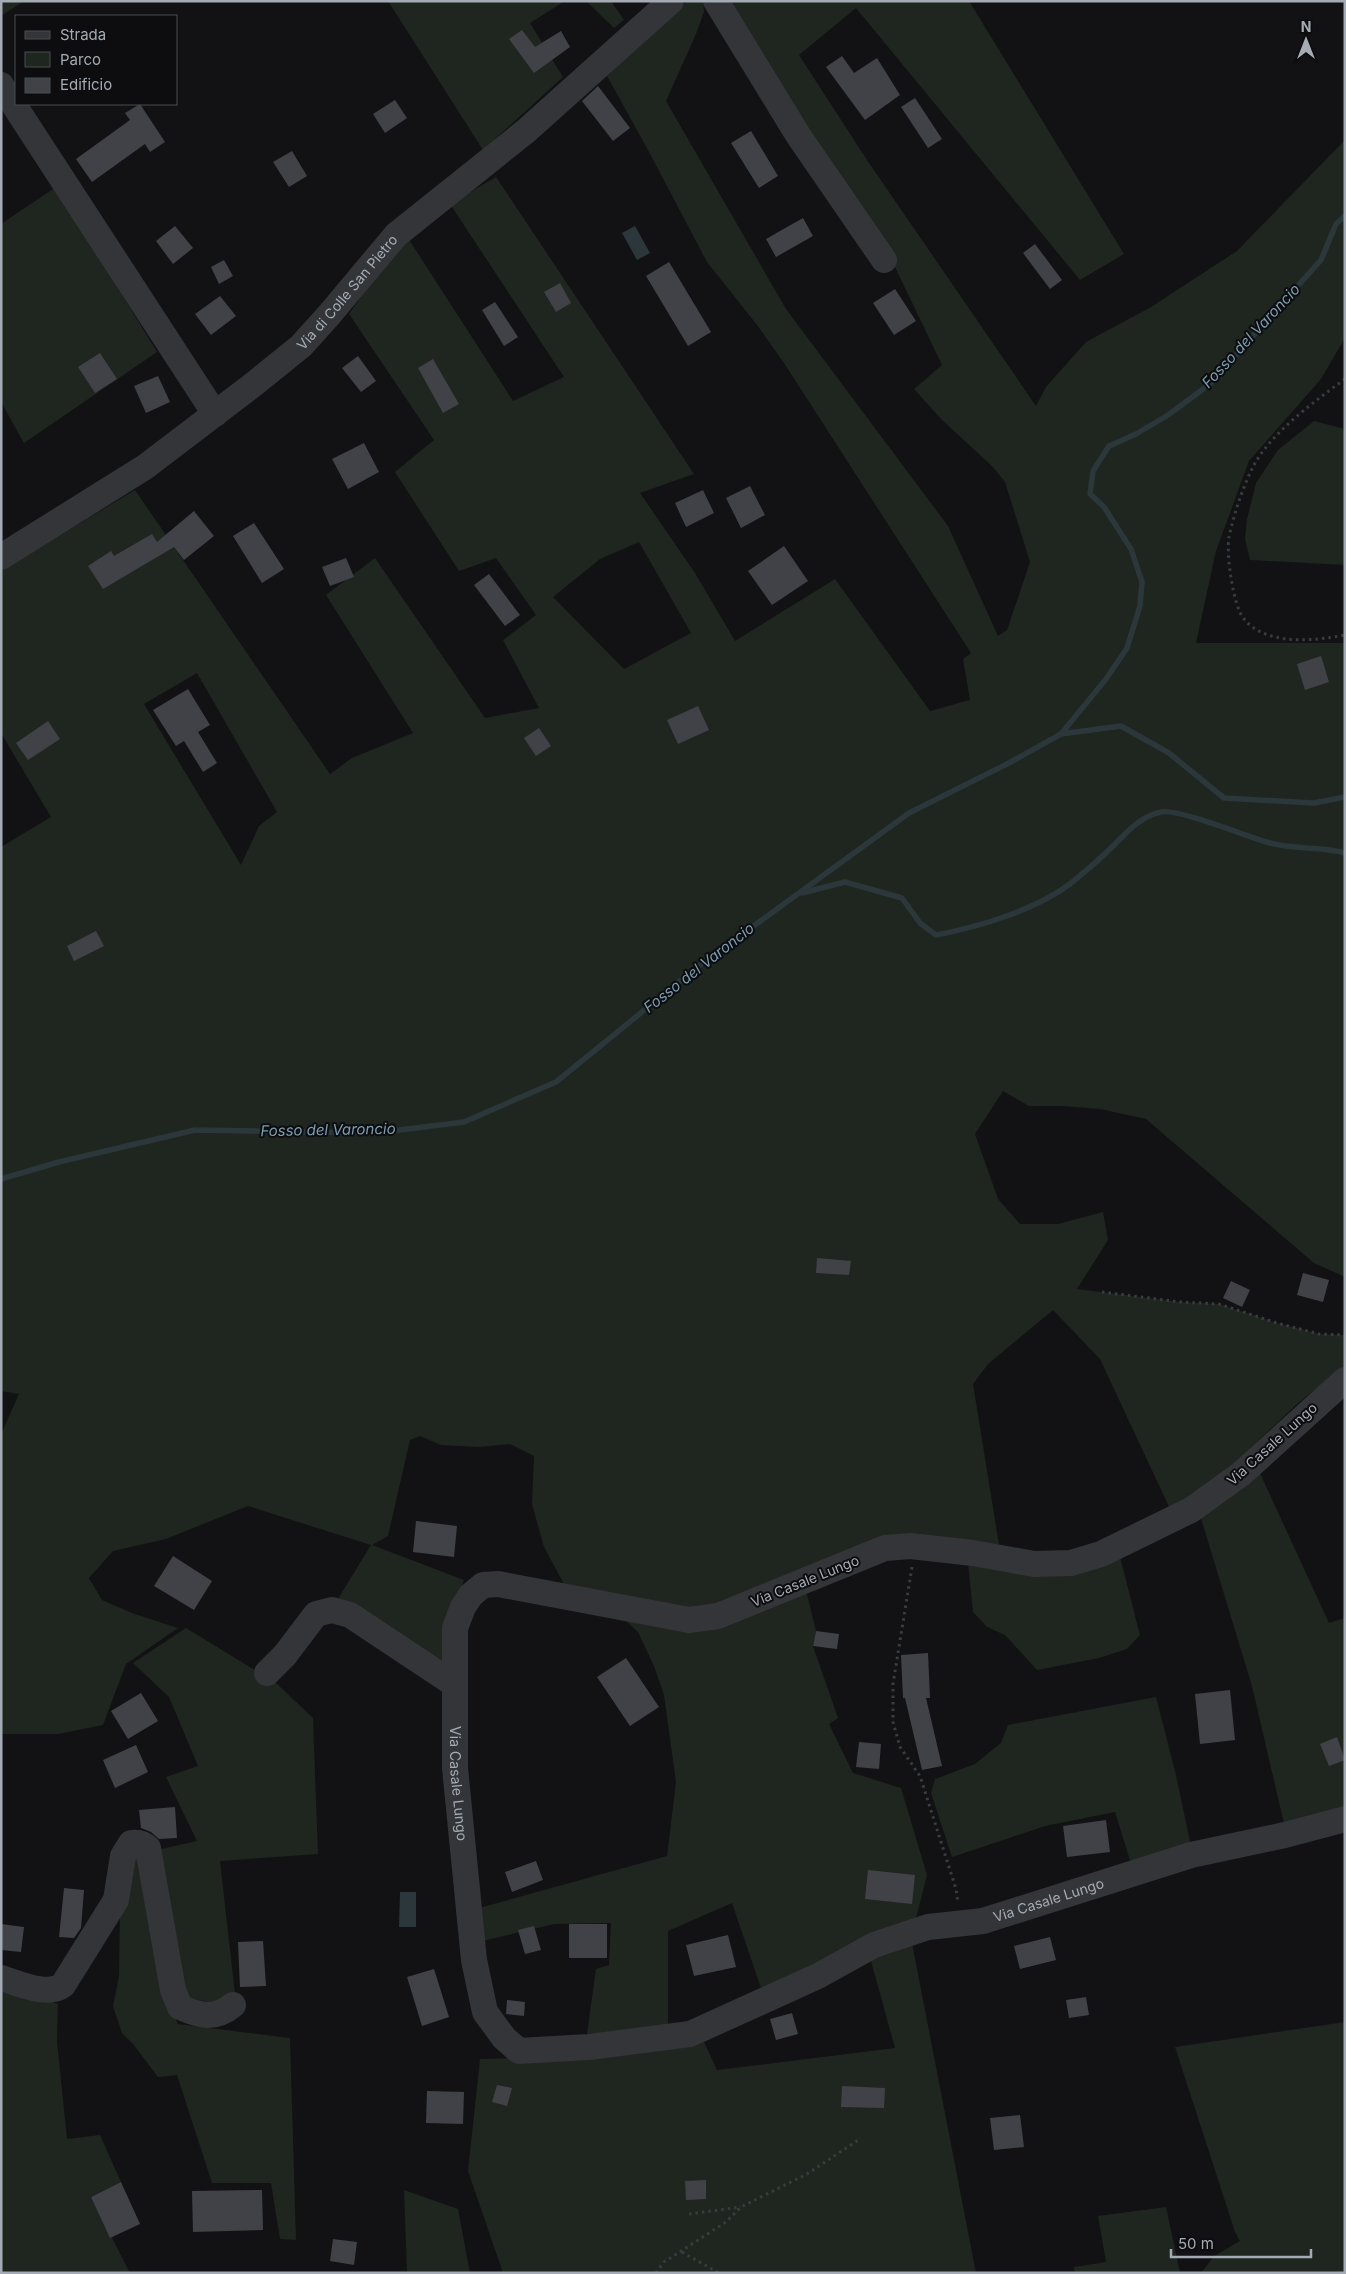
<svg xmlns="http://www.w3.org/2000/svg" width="1346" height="2274" viewBox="0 0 1346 2274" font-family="Inter,sans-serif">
  <rect width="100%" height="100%" fill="#121214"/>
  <path fill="#1e261f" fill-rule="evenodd" d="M1 1H24L1 16Z
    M388 1H565L530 23 563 77 483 150Z
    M586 1H611L624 20 614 28Z
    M687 1H703L704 12 696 34 666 101 786 309 948 526 998 636 1007 630 1030 562 1005 482 992 466 942 420 914 389 942 365 894 265 724 1H969L1124 254 1080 280 856 8 799 55 867 160 1036 406 1046 387 1086 342 1151 307 1237 251 1345 140V338L1321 379 1249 461 1216 551 1196 643H1345V1277L1314 1263 1146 1119 1100 1109 1062 1106H1029L1003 1091 975 1134 998 1199 1020 1224H1058L1103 1212 1108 1240 1077 1289 1180 1302 1219 1304 1277 1323 1319 1334 1345 1335V1366L1297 1404 1213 1483 1171 1511 1100 1359 1053 1310 988 1364 973 1384 1000 1551 921 1537 805 1586 816 1631 813 1646 838 1718 829 1724 853 1773 901 1788 927 1875 916 1918 764 1997 732 1903 668 1931V2029L587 2034 596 1969 609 1965 611 1923 554 1924 479 1942 476 1909 667 1856 676 1782 664 1695 654 1666 638 1632 609 1605 571 1597 544 1547 532 1504 534 1456 510 1444 479 1447 441 1445 420 1436 410 1440 388 1536 372 1545 464 1580 445 1634 446 1666 336 1602 371 1545 248 1506 166 1539 113 1551 89 1578 102 1600 132 1613 178 1628 126 1664 103 1725 58 1734H1V1434L19 1394 1 1391V847L51 817 1 733V571L135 490 330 774 352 758 413 733 326 595 375 558 485 718 539 708 503 640 536 615 496 558 459 571 395 472 434 440 349 314 381 269 408 238 513 401 564 377 450 204 496 177 694 474 640 493 695 573 735 641 835 579 930 711 970 700 963 659 971 653 784 363 757 325 707 262 648 150 607 76ZM639 542 691 633 624 669 553 597 600 559ZM197 673 277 812 259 826 241 865 144 704Z
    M56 187 157 352 24 443 1 402V224Z
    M1314 421 1345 429V565L1250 560 1245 539 1247 519 1256 483 1278 450Z
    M1259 1471 1329 1623 1345 1618V1811L1285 1828 1252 1686 1200 1515Z
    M1120 1557 1140 1635 1127 1649 1099 1658 1037 1670 1005 1635 987 1627 973 1612 968 1563Z
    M186 1628 276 1683 313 1718 318 1854 220 1861 235 1994 221 2005 185 1997 157 1850 197 1841 166 1777 198 1766 169 1697 133 1663Z
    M1156 1697 1176 1775 1192 1851 1133 1870 1115 1812 1045 1826 952 1857 931 1793 935 1779 975 1764 1001 1743 1008 1725Z
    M138 1850 169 2005 178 2024 290 2038 296 2240 280 2239 271 2183H212L177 2075 158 2077 133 2044 122 2033 113 2006 119 1976 120 1905Z
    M911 1938 976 2273H503L468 2171 480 2059 603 2056 704 2042 717 2070 895 2048 871 1961Z
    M1 1984 58 2004 57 2041 67 2139 100 2135 121 2182 91 2197 130 2273H1Z
    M1345 2022V2273H1201L1214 2256 1240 2241 1235 2232 1175 2047Z
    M404 2190 458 2209 470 2273H407Z
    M1166 2207 1180 2273H1075L1074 2267 1106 2262 1098 2216Z"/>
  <path fill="#2c373c" d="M635 226 650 253 637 260 622 233Z
    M400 1892H416V1927H399Z"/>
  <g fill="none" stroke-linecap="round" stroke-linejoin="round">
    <path stroke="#2c373c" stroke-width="5.5" d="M1061 734 1106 679 1127 648 1140 606 1142 582 1131 549 1104 507 1090 494 1093 471 1109 446 1136 434 1168 415 1210 384 1321 260 1336 224 1345 216
      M802 893 845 882 902 898 920 923 936 935C979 927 1035 910 1070 884 1083 873 1098 861 1110 849 1126 834 1138 817 1161 812 1178 808 1248 837 1270 843 1294 850 1320 846 1345 853
      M1 1179 59 1162 195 1130 375 1133 464 1122 556 1082 696 968 909 813 1009 763 1061 734 1121 726 1169 753 1224 798 1314 803 1345 797"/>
  </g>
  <path fill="#414247" d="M522 30 535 47 561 31 570 47 534 73 509 39Z
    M842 56 854 73 877 58 900 95 865 120 826 67Z
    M598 86 630 128 613 141 582 101Z
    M915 98 942 139 928 148 901 107Z
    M395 100 407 118 385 133 373 114Z
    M140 104 165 142 150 152 145 144 92 182 76 159 130 120 125 113Z
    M751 131 778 176 759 188 731 143Z
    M292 151 307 176 289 187 273 162Z
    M803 218 813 236 776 257 766 239Z
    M175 226 193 248 173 264 156 241Z
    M1035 244 1062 280 1050 289 1023 253Z
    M224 260 233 276 219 284 211 267Z
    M669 262 711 332 688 346 646 276Z
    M560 283 571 303 556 312 544 292Z
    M895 289 916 321 894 335 873 303Z
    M220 296 236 316 211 335 195 314Z
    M495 302 518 337 504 346 482 310Z
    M100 353 117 379 95 393 78 367Z
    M358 356 376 381 361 392 342 368Z
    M433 359 459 404 443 413 418 368Z
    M158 376 170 402 146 413 134 386Z
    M364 443 379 472 348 489 332 459Z
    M750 486 765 515 741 528 726 498Z
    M703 490 714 513 686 527 675 503Z
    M194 511 214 536 184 560 174 547 103 589 88 566 111 551 114 556 152 534 157 542Z
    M254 523 284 569 262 583 233 536Z
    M784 546 808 581 772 605 748 571Z
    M346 558 354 577 330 586 322 567Z
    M489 574 520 615 505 626 474 585Z
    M1321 656 1329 682 1305 690 1297 664Z
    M188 689 210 725 198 732 217 763 203 772 184 741 176 746 153 710Z
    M698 706 709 730 678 744 667 720Z
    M48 721 60 739 28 760 16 743Z
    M539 728 551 746 536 756 524 738Z
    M96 931 104 946 74 961 67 946Z
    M817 1258 851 1261 849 1275 816 1273Z
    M1303 1273 1329 1280 1323 1302 1297 1295Z
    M1231 1281 1250 1290 1242 1307 1223 1298Z
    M416 1521 457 1526 454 1557 413 1552Z
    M173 1556 212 1581 194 1610 154 1586Z
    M816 1631 839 1634 837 1649 813 1646Z
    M928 1653 930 1698H926L942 1766 922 1770 905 1698H903L901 1655Z
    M626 1658 659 1707 630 1726 597 1677Z
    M1230 1690 1235 1740 1200 1744 1195 1694Z
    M141 1693 158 1721 128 1739 111 1711Z
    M1337 1737 1345 1760 1329 1766 1320 1744Z
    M859 1742 881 1744 879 1769 856 1767Z
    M136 1745 148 1772 115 1788 103 1760Z
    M175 1807 177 1838 159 1839 151 1832 141 1828 139 1810Z
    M1106 1820 1110 1852 1067 1857 1063 1826Z
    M536 1861 543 1880 512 1892 505 1872Z
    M868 1870 915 1875 912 1904 865 1899Z
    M64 1888 84 1890 81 1928 74 1938 59 1937Z
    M1 1924 24 1927 21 1952 1 1950Z
    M569 1924H607V1958H569Z
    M534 1926 541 1950 525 1954 518 1930Z
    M728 1935 736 1967 694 1976 686 1945Z
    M1050 1937 1056 1960 1020 1969 1014 1946Z
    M263 1941 266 1986 240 1987 238 1942Z
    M434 1969 449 2017 422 2026 407 1977Z
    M1086 1997 1089 2015 1069 2018 1066 2000Z
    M507 2000 525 2002 524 2016 506 2014Z
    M792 2013 798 2034 776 2040 770 2019Z
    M497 2085 512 2088 507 2106 492 2102Z
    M842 2086 885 2088 884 2108 841 2107Z
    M427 2091 464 2092 463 2124 426 2123Z
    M1020 2115 1024 2147 994 2150 990 2118Z
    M706 2180V2199L686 2200 685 2181Z
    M121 2182 140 2224 110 2238 91 2197Z
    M262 2190 263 2230 193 2232 192 2191Z
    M333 2239 357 2242 354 2265 330 2261Z"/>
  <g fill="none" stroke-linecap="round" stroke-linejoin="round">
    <path stroke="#393c40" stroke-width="3" stroke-dasharray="2.5 4" stroke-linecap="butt" d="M1345 379C1315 401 1272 432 1254 465 1243 486 1234 514 1229 537 1226 554 1233 606 1244 619 1266 646 1314 641 1345 635
      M1102 1292 1180 1302 1219 1304 1277 1323 1319 1334 1345 1335
      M912 1567 893 1684V1722L900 1747 920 1776 956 1889 958 1903
      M689 2214 741 2207
      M682 2252 719 2273
      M656 2273 664 2262 726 2222 741 2207 807 2174 860 2139"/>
    <g stroke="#333539" stroke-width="26">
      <path d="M716 1 798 135 884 260"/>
      <path d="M1 85 215 414"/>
      <path id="s1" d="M1 557 145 467 254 384 301 346 329 315 396 235 526 131 671 1"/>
      <path id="s2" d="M1345 1380 1241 1474 1191 1510 1101 1554 1071 1563 1034 1564 973 1553 911 1546 885 1548 718 1616 689 1620 498 1584 483 1585 471 1595 463 1607 455 1628V1768L474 1960 485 2012 504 2038 519 2051 589 2047 690 2034 818 1976 874 1945 928 1927 983 1921 1191 1855 1285 1835 1345 1819"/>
      <path d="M267 1673 285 1655 316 1614 332 1610 350 1615 454 1684"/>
      <path d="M1 1978C18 1983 47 1997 63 1985L116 1900 123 1856 131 1843C138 1842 143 1843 148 1848L173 1990 180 2007C200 2016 215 2020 233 2005"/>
    </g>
  </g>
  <g text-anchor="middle" stroke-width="4" stroke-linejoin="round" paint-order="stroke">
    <g font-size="14" fill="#a4abb4" stroke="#0d0d0f">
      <text dy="5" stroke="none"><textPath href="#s1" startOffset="438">Via di Colle San Pietro</textPath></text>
      <text transform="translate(1272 1444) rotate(-42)" y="5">Via Casale Lungo</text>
      <text transform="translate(805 1581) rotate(-22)" y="5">Via Casale Lungo</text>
      <text dy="5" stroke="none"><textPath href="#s2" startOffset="1148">Via Casale Lungo</textPath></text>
      <text dy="5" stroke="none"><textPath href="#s2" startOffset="1988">Via Casale Lungo</textPath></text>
    </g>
    <g font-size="15" font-style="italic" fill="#7a9db0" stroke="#0d0d0f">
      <text transform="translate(1251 336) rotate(-47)" y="5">Fosso del Varoncio</text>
      <text transform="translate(699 968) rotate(-38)" y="5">Fosso del Varoncio</text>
      <text transform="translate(328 1130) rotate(-1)" y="5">Fosso del Varoncio</text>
    </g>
  </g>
  <rect width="1346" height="2274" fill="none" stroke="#a4abb4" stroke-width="5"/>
  <rect x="15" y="15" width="162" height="90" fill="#0d0d0f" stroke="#494c51"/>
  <rect x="25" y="31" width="25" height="8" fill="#333539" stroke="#494c51"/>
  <text x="60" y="40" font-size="15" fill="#a4abb4">Strada</text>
  <rect x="25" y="52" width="25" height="15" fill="#1e261f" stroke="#494c51"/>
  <text x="60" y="65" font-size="15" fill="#a4abb4">Parco</text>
  <rect x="25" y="78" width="25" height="15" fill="#414247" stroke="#494c51"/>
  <text x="60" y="90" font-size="15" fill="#a4abb4">Edificio</text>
  <g transform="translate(1306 40)" stroke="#0d0d0f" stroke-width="4" paint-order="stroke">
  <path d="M0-4L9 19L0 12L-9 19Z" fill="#a4abb4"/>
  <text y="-8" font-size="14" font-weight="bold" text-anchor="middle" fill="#a4abb4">N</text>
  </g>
  <path d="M1171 2249v8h140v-8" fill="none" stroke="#a4abb4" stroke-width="2.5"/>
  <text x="1178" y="2249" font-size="15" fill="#a4abb4" stroke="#0d0d0f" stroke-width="4" paint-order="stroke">50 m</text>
</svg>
